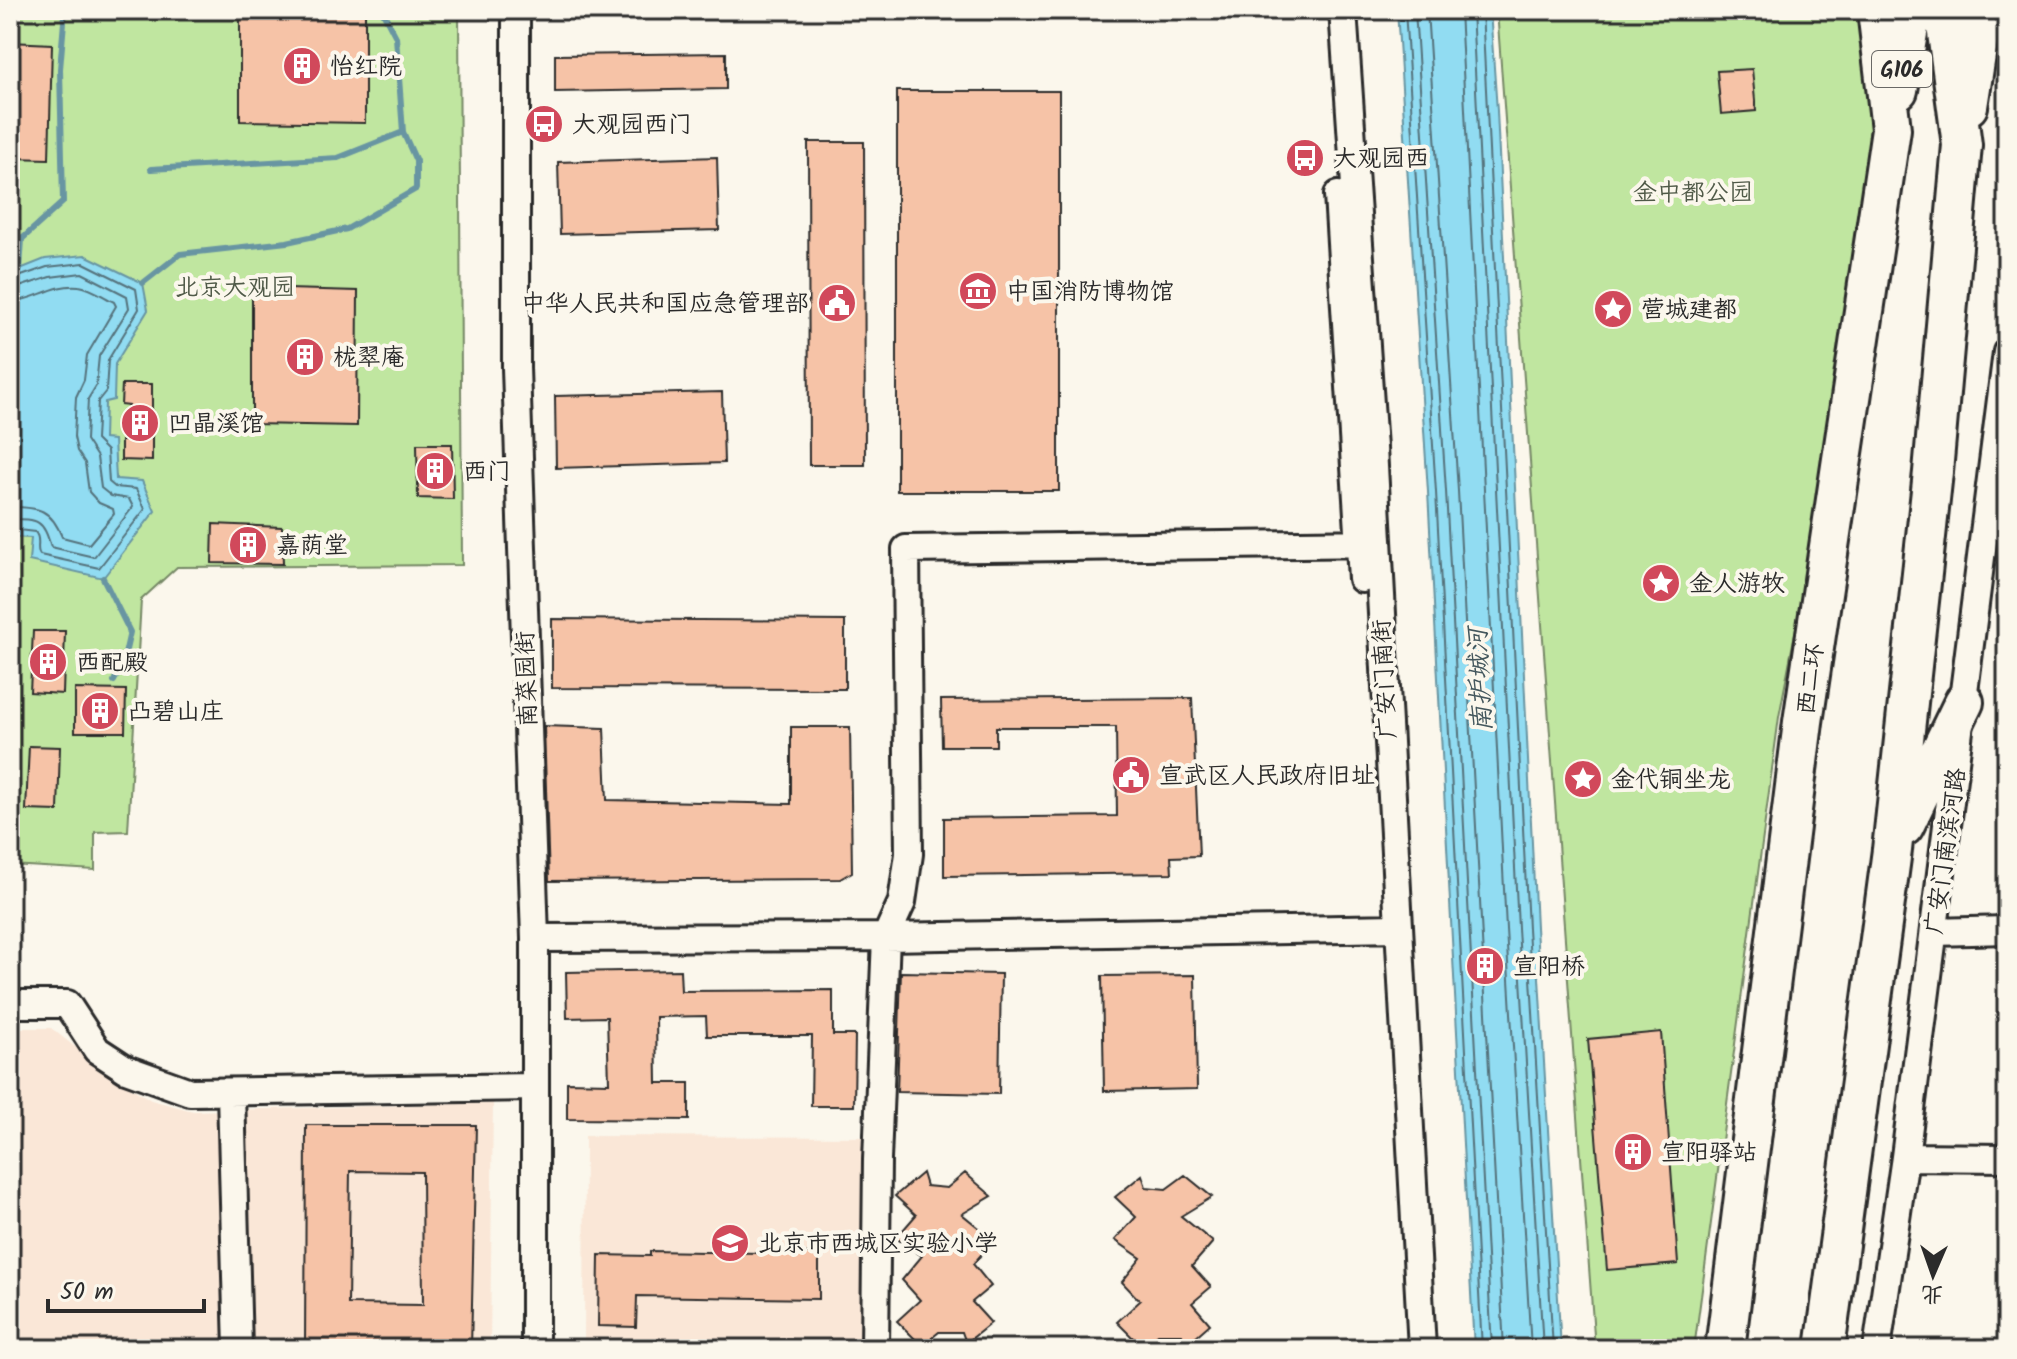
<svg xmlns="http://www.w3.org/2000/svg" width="2017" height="1359" viewBox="0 0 2017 1359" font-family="Kalam,'LXGW WenKai TC',sans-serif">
  <rect width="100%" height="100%" fill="#fbf7ec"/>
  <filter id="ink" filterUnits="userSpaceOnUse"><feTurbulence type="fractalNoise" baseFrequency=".0125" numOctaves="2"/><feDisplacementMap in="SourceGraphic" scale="16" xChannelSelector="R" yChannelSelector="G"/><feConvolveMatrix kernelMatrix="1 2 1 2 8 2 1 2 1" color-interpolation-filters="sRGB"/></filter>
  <g filter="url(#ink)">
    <path fill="#fae7d7" d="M10 1028H51L112 1076 151 1100 193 1111 493 1103 490 1349H10Z
      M585 1136 877 1137 876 1349H584Z"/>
    <path fill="#c0e6a0" stroke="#768866" stroke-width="2" d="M10 10H459L462 565 177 567 141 600 128 831 95 832V870L10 865Z
      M1497 10H1877L1891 129 1779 717 1694 1349H1595Z"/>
    <path fill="#91dcf2" stroke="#6895a2" stroke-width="2" d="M1397 10H1490L1497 111 1536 927 1561 1349H1474L1428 492Z
      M85 255 143 283 148 310 115 364 114 400 105 402 104 439 114 440 116 479 142 481 155 511 103 578 29 561 31 538 10 537V273L45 259Z"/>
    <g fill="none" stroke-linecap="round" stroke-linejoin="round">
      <path stroke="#54727b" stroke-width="2" d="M1405 10 1436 492 1482 1349
        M1415 10 1446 491 1492 1349
        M1427 10 1458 491 1504 1349
        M1460 10 1506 929 1531 1349
        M1472 10 1518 928 1543 1349
        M1482 10 1528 928 1553 1349
        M10 280 47 267 84 263 136 289 139 309 108 360 106 391 98 401 96 440 107 451 109 482 115 487 136 489 145 509 99 568 40 555C35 549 42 539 35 532L10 529
        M10 290 50 277 82 273 127 296 129 308 99 356 96 386 88 399 86 440 97 457 101 488 111 496 129 499 133 507 94 557 51 547C43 520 39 519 10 519
        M10 302C34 301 54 283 79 286 90 287 104 297 114 302L116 306 87 355 84 380 76 397 74 437 77 451 85 463 89 492 99 503 113 509 114 514 89 544 62 537C51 509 39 507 10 507"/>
      <path stroke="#6895a2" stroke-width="6" d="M151 169 338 158 403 132
        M10 233 22 239
        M20 269 22 239 63 202 60 69 65 10
        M143 283 180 254 287 242 347 229 416 189V161L403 132 396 37 382 10
        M103 578 130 632 123 663 114 681"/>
    </g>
    <path fill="#f6c3a7" stroke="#2b2b2b" stroke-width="2" fill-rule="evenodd" d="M240 10H365V123L240 121Z
      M10 42 52 44 49 159 10 158Z
      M726 53V89L555 92V55Z
      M1752 69 1756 111 1721 114 1717 71Z
      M897 91H1059V491H897Z
      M808 142H864L865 465H809Z
      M717 157 719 230 560 234 558 162Z
      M252 288 358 291 357 426 252 424Z
      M122 384H152V461L121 460V441H129V406L121 405Z
      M722 392 724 463 556 468 555 396Z
      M417 444H452L453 499 418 498Z
      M213 524 282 527 283 564 212 563Z
      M552 619 845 621V689L552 688Z
      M33 631H65L63 694 30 692Z
      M75 689 126 690 125 732H75Z
      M1192 698 1199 856 1171 857 1172 873 944 876V818L1117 816 1116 727H996V746H942L941 700Z
      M544 726 604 728 607 800 791 804V727H850L852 872 840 879 549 881Z
      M29 746 60 747 58 811 26 810Z
      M680 970 681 991 833 990V1035H855L854 1106H811L812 1036H707L706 1016 656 1017 657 1083H689V1120L567 1119V1082L609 1083 607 1017 567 1018 566 972Z
      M901 972 1001 974 999 1094 897 1092Z
      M1195 975 1197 1089 1104 1091 1102 976Z
      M1661 1032 1678 1264 1607 1270 1588 1039Z
      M306 1125H476L471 1349H305ZM350 1171 422 1172 423 1305 348 1304Z
      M922 1173 926 1186 947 1188 965 1173 992 1196 962 1214 994 1240 973 1264 991 1286 972 1302 991 1323 966 1343 962 1332H939L922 1346 897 1321 920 1300 902 1280 922 1256 896 1238 916 1215 895 1196Z
      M1142 1175 1146 1187 1166 1189 1185 1175 1212 1197 1181 1216 1213 1242 1192 1266 1211 1287 1192 1303 1210 1324 1186 1345 1182 1334H1158L1142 1347 1117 1322 1140 1301 1122 1282 1141 1258 1115 1240 1136 1217 1115 1197Z
      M650 1251 819 1254V1299L637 1296 636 1327 598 1326 599 1255 650 1256Z"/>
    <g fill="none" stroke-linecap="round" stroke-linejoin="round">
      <defs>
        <path id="minor" d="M516 10V368L535 938V1349
          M1343 10 1373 448 1422 1349
          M1338 195 1362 579
          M1934 932 2007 930
          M535 938 886 937 1398 928
          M10 1004H67L97 1050 126 1069 190 1092 535 1087
          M231 1093 238 1349
          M1905 1157 2007 1158
          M875 1349 877 1160 886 937 902 902 909 854 906 549 1378 543
          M1877 1349 1905 1157 2007 352"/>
        <path id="highway" d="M1898 90 1912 10
          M1968 106 1983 10
          M1904 826 1964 702
          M1725 1349 1803 722 1891 129 1877 10
          M1825 1349 1892 850 1933 472 1962 145 1944 10"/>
      </defs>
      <use href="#minor" stroke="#2b2b2b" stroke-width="32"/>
      <use href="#highway" stroke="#2b2b2b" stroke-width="44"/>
      <use href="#minor" stroke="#fbf7ec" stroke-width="26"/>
      <use href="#highway" stroke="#fbf7ec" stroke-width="38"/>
    </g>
  </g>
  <defs>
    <symbol id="building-disc" viewBox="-11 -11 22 22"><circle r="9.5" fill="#d1495b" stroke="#fbf7ec"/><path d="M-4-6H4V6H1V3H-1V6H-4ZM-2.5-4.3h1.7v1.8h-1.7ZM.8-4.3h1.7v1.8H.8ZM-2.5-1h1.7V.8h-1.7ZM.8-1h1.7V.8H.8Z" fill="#fff"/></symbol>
    <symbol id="bus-disc" viewBox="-11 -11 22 22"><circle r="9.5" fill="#d1495b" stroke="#fbf7ec"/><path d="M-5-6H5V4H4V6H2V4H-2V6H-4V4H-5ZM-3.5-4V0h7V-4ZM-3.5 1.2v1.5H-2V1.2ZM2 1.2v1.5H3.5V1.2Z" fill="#fff"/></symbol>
    <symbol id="museum-disc" viewBox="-11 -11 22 22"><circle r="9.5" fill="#d1495b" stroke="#fbf7ec"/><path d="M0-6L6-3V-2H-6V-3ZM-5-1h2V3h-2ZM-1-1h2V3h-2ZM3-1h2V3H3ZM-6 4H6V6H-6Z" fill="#fff"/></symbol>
    <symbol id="civic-disc" viewBox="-11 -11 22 22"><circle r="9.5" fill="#d1495b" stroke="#fbf7ec"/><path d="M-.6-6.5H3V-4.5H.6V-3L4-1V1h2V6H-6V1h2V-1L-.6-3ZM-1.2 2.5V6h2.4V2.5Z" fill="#fff"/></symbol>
    <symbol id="sight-disc" viewBox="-11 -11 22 22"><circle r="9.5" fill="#d1495b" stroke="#fbf7ec"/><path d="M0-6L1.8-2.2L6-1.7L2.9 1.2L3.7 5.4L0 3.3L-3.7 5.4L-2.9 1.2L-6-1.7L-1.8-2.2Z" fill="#fff"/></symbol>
    <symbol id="school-disc" viewBox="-11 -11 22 22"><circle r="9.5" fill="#d1495b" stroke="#fbf7ec"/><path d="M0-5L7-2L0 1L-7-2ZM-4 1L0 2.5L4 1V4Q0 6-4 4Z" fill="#fff"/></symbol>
  </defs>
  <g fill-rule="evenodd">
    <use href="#building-disc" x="280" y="44" width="44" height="44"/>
    <use href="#bus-disc" x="522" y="102" width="44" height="44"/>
    <use href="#bus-disc" x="1283" y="136" width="44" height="44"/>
    <use href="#museum-disc" x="956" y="269" width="44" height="44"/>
    <use href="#civic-disc" x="815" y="281" width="44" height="44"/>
    <use href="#sight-disc" x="1591" y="287" width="44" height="44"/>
    <use href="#building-disc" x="283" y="335" width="44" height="44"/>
    <use href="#building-disc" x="118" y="401" width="44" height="44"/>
    <use href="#building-disc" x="413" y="449" width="44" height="44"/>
    <use href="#building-disc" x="226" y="523" width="44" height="44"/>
    <use href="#sight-disc" x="1639" y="561" width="44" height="44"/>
    <use href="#building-disc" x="26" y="640" width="44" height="44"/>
    <use href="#building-disc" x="78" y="689" width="44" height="44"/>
    <use href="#civic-disc" x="1109" y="753" width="44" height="44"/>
    <use href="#sight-disc" x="1561" y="757" width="44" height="44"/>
    <use href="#building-disc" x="1463" y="944" width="44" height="44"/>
    <use href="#building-disc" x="1611" y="1130" width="44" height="44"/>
    <use href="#school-disc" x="708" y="1221" width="44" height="44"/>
  </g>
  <g text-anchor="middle" stroke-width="8" stroke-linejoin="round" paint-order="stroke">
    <rect fill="#fbf7ec" stroke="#696865" stroke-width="2" x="1872" y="51" width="60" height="36" rx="6"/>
    <g font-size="22" font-weight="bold" fill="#2b2b2b">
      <text x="1902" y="77">G106</text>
    </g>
    <g font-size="24" fill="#2b2b2b" stroke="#fbf7ec" text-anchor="start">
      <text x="330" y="74">怡红院</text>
      <text x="572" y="132">大观园西门</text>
      <text x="1333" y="166">大观园西</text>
      <text x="1006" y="299">中国消防博物馆</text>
      <text x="809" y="311" text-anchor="end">中华人民共和国应急管理部</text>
      <text x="1641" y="317">营城建都</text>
      <text x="333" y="365">栊翠庵</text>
      <text x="168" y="431">凹晶溪馆</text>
      <text x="463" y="479">西门</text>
      <text x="276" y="553">嘉荫堂</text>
      <text x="1689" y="591">金人游牧</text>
      <text x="76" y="670">西配殿</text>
      <text x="128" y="719">凸碧山庄</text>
      <text x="1159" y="783">宣武区人民政府旧址</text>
      <text x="1611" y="787">金代铜坐龙</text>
      <text x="1513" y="974">宣阳桥</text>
      <text x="1661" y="1160">宣阳驿站</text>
      <text x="758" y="1251">北京市西城区实验小学</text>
    </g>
    <g font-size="24" fill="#505a48" stroke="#fbf7ec">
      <text x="1693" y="200">金中都公园</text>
      <text x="235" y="295">北京大观园</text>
    </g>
    <g font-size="24" fill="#2b2b2b" stroke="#fbf7ec">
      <text transform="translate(526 679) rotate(-92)" y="8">南菜园街</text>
      <text transform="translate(1384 679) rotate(-93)" y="8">广安门南街</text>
      <text transform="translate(1810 679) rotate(-82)" y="8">西二环</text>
      <text transform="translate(1945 851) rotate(-82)" y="8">广安门南滨河路</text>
    </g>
    <g font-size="26" font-style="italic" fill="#44575d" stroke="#fbf7ec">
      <text transform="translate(1479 680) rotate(-93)" y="9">南护城河</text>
    </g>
  </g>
  <rect width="2017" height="1359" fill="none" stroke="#fbf7ec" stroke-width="40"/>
  <rect x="20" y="20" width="1977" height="1319" fill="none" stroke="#2b2b2b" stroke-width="3" filter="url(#ink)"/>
  <g transform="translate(1933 1275) rotate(182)" stroke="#fbf7ec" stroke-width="6" paint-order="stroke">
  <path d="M0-6L14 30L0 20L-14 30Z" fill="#2b2b2b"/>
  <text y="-12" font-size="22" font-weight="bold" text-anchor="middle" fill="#2b2b2b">北</text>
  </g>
  <path d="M48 1299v12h156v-12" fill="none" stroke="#2b2b2b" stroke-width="4"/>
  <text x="60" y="1299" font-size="24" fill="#2b2b2b" stroke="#fbf7ec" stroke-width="6" paint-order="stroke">50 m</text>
</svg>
